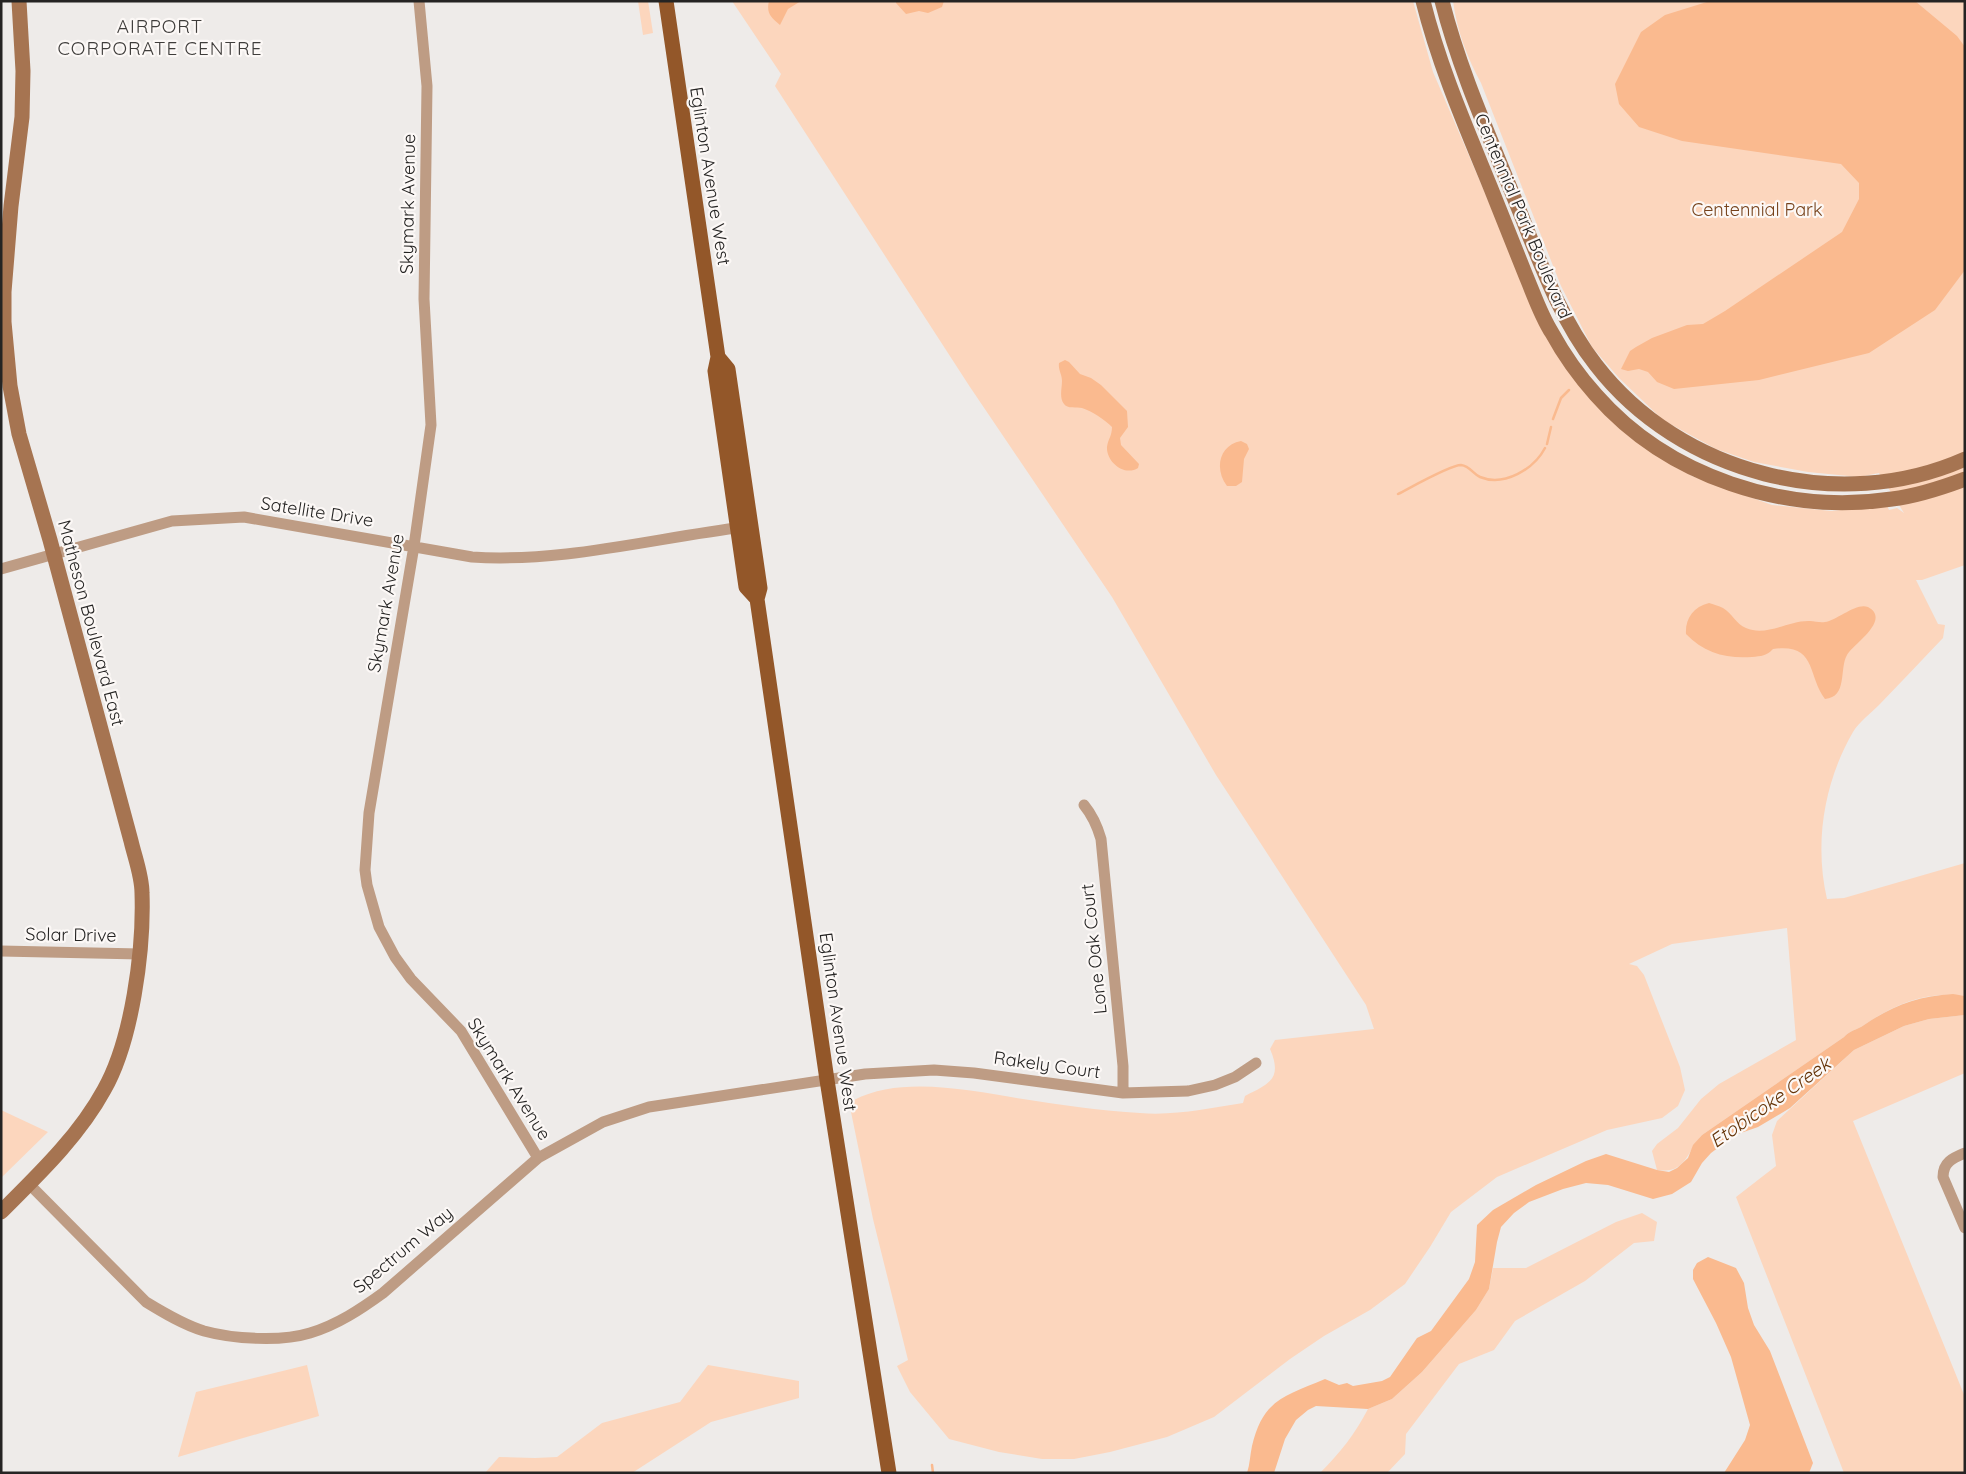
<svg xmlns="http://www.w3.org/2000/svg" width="1966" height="1474" viewBox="0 0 1966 1474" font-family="Quicksand,sans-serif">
  <rect width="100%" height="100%" fill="#eeebe9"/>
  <path fill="#fcd6bd" d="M638 1H648L653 33 643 35Z
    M732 1H1413L1433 72 1525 286 1563 360 1649 449 1692 476 1772 505 1831 511 1887 505 1889 510 1897 508 1904 513 1879 473 1859 477 1808 472 1754 462 1716 449 1663 420 1619 378 1592 347 1561 286 1481 83C1467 57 1457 31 1453 1H1965V565L1922 580H1916L1938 624 1945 625 1943 638C1922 660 1901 682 1879 705 1871 713 1859 722 1853 732 1824 782 1814 843 1827 899L1844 898 1965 863V996C1927 990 1893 1005 1864 1025 1857 1030 1850 1030 1844 1037L1702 1135C1686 1153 1686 1174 1657 1170L1652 1151 1657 1144 1678 1128 1701 1099 1719 1084 1796 1040 1787 928 1672 944 1629 964 1637 966 1644 975 1680 1067 1685 1090 1678 1106 1662 1118 1607 1130 1497 1177 1451 1212 1430 1247 1405 1284 1370 1310 1324 1336 1290 1359 1214 1417 1167 1437 1110 1452 1074 1459H1042L999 1452 949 1439 910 1392 897 1366 908 1360 873 1219 851 1112 854 1100C902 1075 972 1091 1023 1099 1062 1105 1101 1111 1140 1113 1175 1116 1209 1108 1243 1103L1245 1096C1269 1084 1283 1079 1270 1049L1275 1040 1374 1029 1366 1005 1216 775 1112 597 970 387 775 86 781 74Z
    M1965 1015V1073L1853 1121 1965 1397V1473H1844L1736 1197 1776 1166 1772 1135 1777 1121 1854 1050 1904 1026 1929 1019Z
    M1 1110 48 1132 1 1178Z
    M1642 1213 1657 1222 1654 1241 1634 1243 1585 1281 1515 1321 1494 1350 1459 1364 1406 1434 1405 1454 1387 1473H1320C1340 1453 1355 1434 1368 1409L1392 1399 1422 1372 1476 1310 1489 1289 1493 1268H1526L1616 1222Z
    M307 1365 319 1416 178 1457 196 1392Z
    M708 1365 799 1381V1398L711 1422 632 1473H485L499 1457 535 1458 557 1457 602 1423 680 1402Z"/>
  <path fill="#faba8f" d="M769 1H801L788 9 780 25C771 18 766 13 769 1Z
    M896 1H944L942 7 928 13 919 11 906 14 896 3Z
    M1710 1H1915L1957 36 1965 47V270L1935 310 1869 353 1759 380 1674 389 1657 382 1648 372 1639 369 1628 371 1621 369 1630 351 1636 347 1652 338 1687 325 1703 324 1725 311 1842 232 1859 199V183L1841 164 1682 141 1639 127 1619 104 1615 84 1641 32 1665 15Z
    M1065 360 1069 362 1080 374 1091 378 1101 385 1127 411 1128 427 1120 438 1121 445 1139 464 1138 468C1124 477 1106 461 1107 447 1108 439 1112 436 1112 427 1105 420 1092 411 1082 408 1077 407 1067 409 1064 404 1059 398 1062 388 1062 381 1062 374 1058 370 1059 363Z
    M1241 441 1247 444 1249 449 1244 459 1242 482 1236 486H1227C1214 469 1219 445 1241 441Z
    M1709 603C1713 604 1719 606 1723 608 1732 613 1736 624 1746 628 1767 637 1789 620 1810 621 1815 621 1820 623 1825 622 1837 620 1857 602 1868 607 1892 620 1852 645 1847 655 1839 669 1848 697 1825 699 1807 675 1817 643 1773 649 1767 656 1761 656 1752 657 1727 659 1704 653 1686 634 1685 619 1693 607 1709 603Z
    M1953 994 1965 996V1015L1929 1019 1904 1026 1854 1050 1790 1108 1758 1127 1735 1135 1711 1153 1702 1163 1691 1182 1672 1194 1653 1199 1608 1185 1586 1183 1563 1189 1529 1202 1514 1213 1501 1227 1497 1242 1489 1289 1476 1310 1422 1372 1392 1399 1368 1409 1316 1406 1308 1410 1296 1420 1285 1439 1274 1473H1247C1250 1464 1250 1455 1252 1446 1263 1399 1285 1396 1325 1379L1339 1385 1347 1383 1353 1386 1382 1381 1390 1377 1417 1338 1431 1331 1469 1279 1475 1262 1477 1225 1493 1210 1536 1185 1586 1161 1606 1154 1657 1170 1669 1172 1677 1168 1688 1158 1693 1145 1702 1135 1844 1037C1850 1030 1857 1030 1864 1025 1892 1006 1917 996 1953 994Z
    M1708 1257 1736 1268 1744 1283 1748 1308 1754 1325 1770 1351 1813 1463 1809 1473H1724L1745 1440 1750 1425 1731 1357 1716 1323 1693 1279V1270L1697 1263Z"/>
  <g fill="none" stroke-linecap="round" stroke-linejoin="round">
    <path stroke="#faba8f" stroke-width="2.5" d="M1553 419 1561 398 1569 390
      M1547 444 1551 427
      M1398 494C1410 488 1450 465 1461 465 1470 466 1473 474 1480 477 1504 487 1534 469 1545 448
      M932 1465 933 1473"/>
    <path stroke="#be9c84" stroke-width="11" d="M419 1 427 86 424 299 431 425 414 546 369 813 365 870 367 885 379 927 395 957 411 979 461 1031 538 1158
      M1 569 172 521 244 517 472 557C563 563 654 538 744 527
      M1084 805C1093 816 1097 825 1101 839L1123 1066V1093
      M1 951 140 954
      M1965 1153C1953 1158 1943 1162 1943 1177L1965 1228
      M29 1184 146 1302C164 1313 184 1325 204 1331 233 1339 281 1342 310 1333 337 1325 361 1309 383 1293L538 1158 603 1122 649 1107 865 1074 934 1070 974 1073 1123 1093 1188 1091 1215 1085 1235 1077 1256 1063"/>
    <path stroke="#a67451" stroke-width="15" d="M1423 1C1439 65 1465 125 1490 186 1502 216 1514 246 1526 276 1534 295 1541 316 1552 333 1564 355 1579 376 1596 395 1668 477 1785 515 1892 499 1917 496 1941 488 1965 479
      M1442 1C1459 68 1487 131 1513 195 1537 253 1557 315 1596 365 1680 474 1839 515 1965 459
      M1 1212C38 1175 79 1136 104 1090 132 1041 144 950 142 893 142 876 135 858 131 841L50 540 19 434 10 386 4 322V292L11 206 22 117 23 71 19 1"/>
    <path stroke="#935729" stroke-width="15" d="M666 1 718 357 715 371 746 587 757 599
      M718 357 728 369 760 588 757 599 827 1080 889 1473"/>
  </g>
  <g text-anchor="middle" stroke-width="4.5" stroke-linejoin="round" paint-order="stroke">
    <g font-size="18" fill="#252423" stroke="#fcf8f6">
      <text transform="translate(710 176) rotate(81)" y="6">Eglinton Avenue West</text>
      <text transform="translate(408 204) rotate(-89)" y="6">Skymark Avenue</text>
      <text transform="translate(1523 216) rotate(67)" y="6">Centennial Park Boulevard</text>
      <text transform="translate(317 512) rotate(9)" y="6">Satellite Drive</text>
      <text transform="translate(386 603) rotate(-80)" y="6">Skymark Avenue</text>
      <text transform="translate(91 623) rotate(75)" y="6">Matheson Boulevard East</text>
      <text transform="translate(71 935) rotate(1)" y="6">Solar Drive</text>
      <text transform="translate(1094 949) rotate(-96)" y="6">Lone Oak Court</text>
      <text transform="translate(838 1022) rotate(82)" y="6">Eglinton Avenue West</text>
      <text transform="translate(1047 1065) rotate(8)" y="6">Rakely Court</text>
      <text transform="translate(509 1079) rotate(58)" y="6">Skymark Avenue</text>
      <text transform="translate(403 1250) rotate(-40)" y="6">Spectrum Way</text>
    </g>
    <g font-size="18" fill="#77431c" stroke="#fcf8f6">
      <text x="1757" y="216">Centennial Park</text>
    </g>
    <g font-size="19" letter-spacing="1" fill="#3f3d3b" stroke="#fcf8f6">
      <text x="160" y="33">AIRPORT<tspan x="160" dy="22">CORPORATE CENTRE</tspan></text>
    </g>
    <g font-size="19" font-style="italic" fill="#653408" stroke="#fcf8f6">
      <text transform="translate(1770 1102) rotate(-35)" y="7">Etobicoke Creek</text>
    </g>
  </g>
  <rect width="1966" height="1474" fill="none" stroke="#252423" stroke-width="5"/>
</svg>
